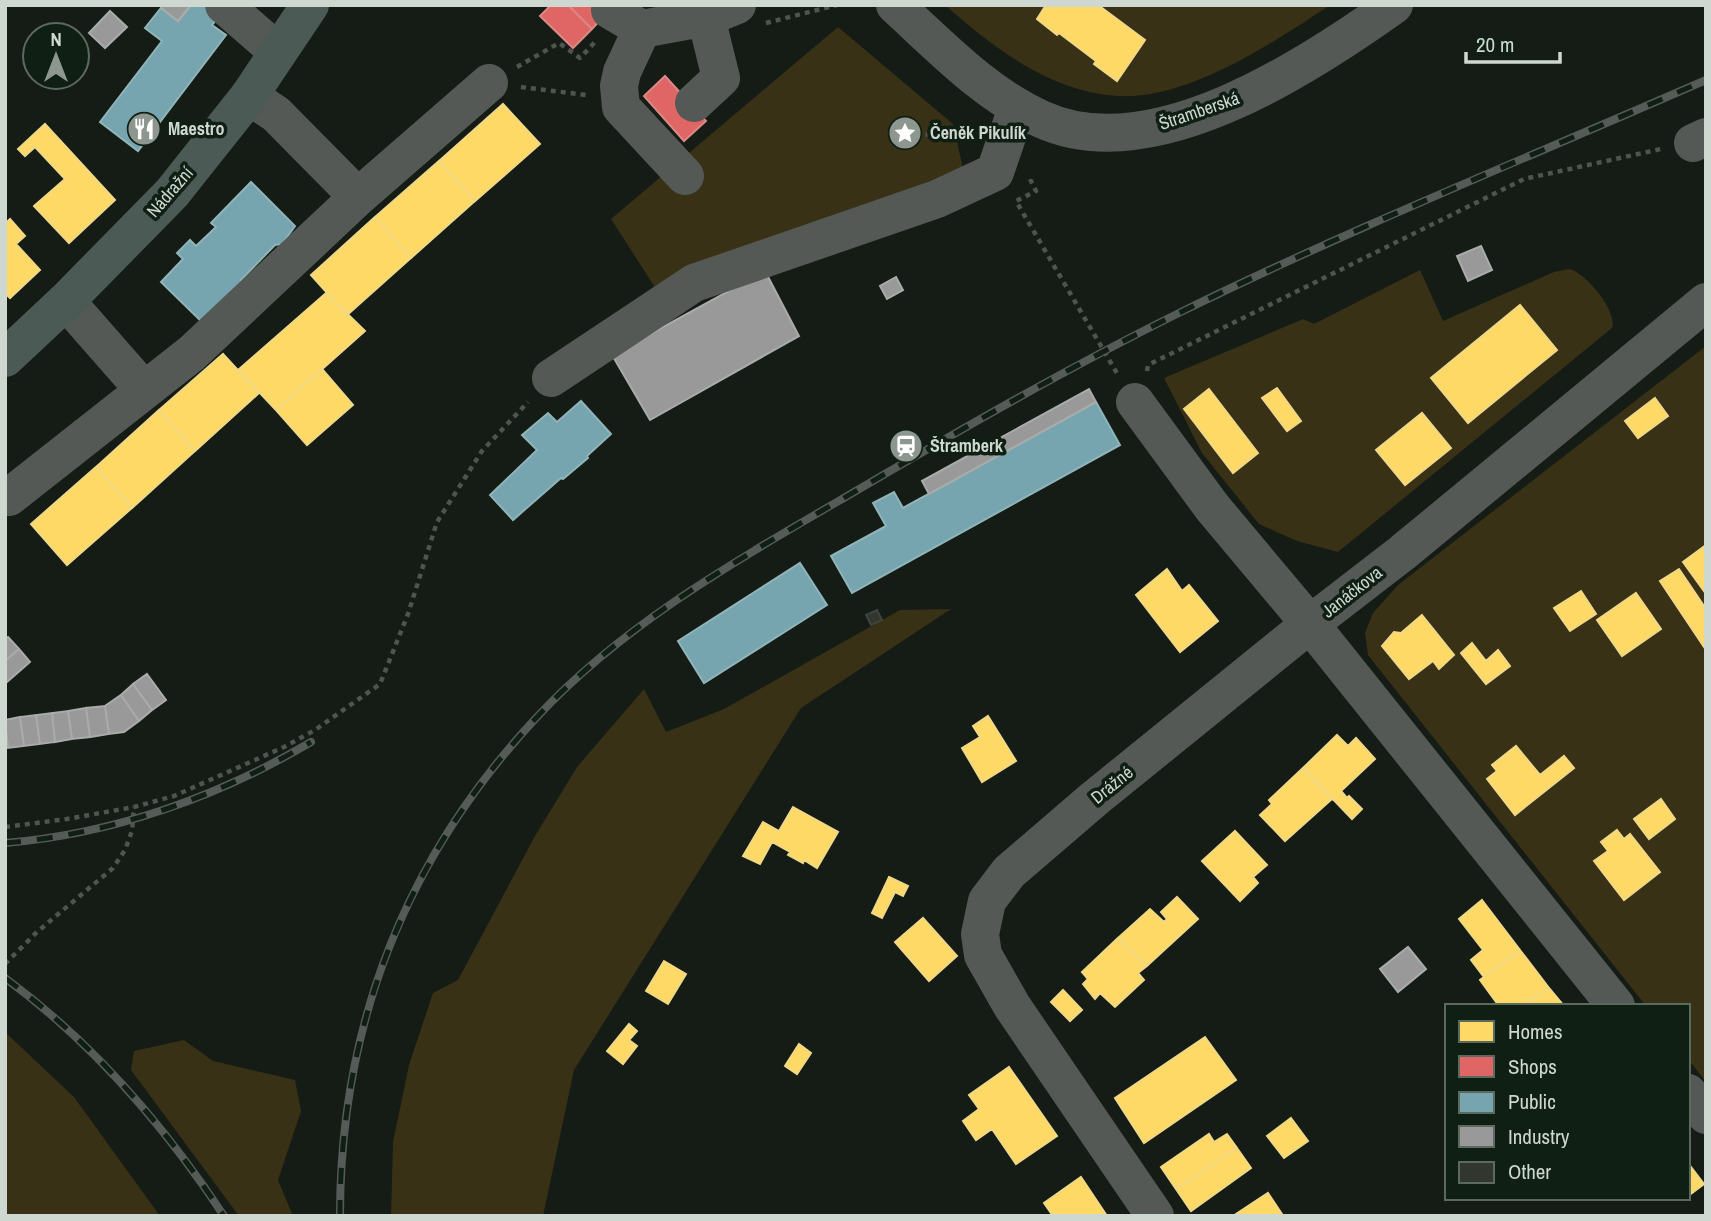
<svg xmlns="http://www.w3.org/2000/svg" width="1711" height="1221" viewBox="0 0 1711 1221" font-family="'Archivo Narrow',sans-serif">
  <rect width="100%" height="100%" fill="#141c15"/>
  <path fill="#393116" d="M945 5H1330C1278 40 1197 93 1133 96 1060 99 997 51 945 5Z
    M838 27 953 124 966 182 656 289 611 219Z
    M1569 269C1585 272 1618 311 1612 328L1338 552 1297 541 1259 524 1202 453 1164 378 1303 319 1314 324 1420 270 1443 321 1554 272Z
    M1706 346V1082L1688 1059V1006H1646L1368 655 1365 633 1373 613 1398 585Z
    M951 609 801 708 574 1070 543 1216H391L393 1142 409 1065 433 993 458 980 535 836 577 767 644 689 666 732 724 709 900 610Z
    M5 1032 74 1097 160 1216H5Z
    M184 1040 213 1061 295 1080 301 1111 278 1180 293 1216H239L131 1070 134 1051Z"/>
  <path fill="#ffd966" stroke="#f0d886" stroke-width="2" d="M1046 5H1098L1145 40 1117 81 1094 64 1096 61 1059 33 1057 35 1037 19Z
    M503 104 540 144 475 201 439 161Z
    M45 124 115 200 69 243 34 206 65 179 35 147 25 156 18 149Z
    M439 161 475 201 411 258 375 217Z
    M375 217 411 258 347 315 311 275Z
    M10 219 25 236 16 244 40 270 10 298 5 293V224Z
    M326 293 365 331 276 410 238 370Z
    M1520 305 1557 350 1468 423 1431 378Z
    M223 354 259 393 195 451 159 410Z
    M322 369 353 405 307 445 276 410Z
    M1277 388 1301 421 1287 431 1262 398Z
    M1209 389 1258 453 1233 473 1184 409Z
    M1655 398 1668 416 1638 438 1625 421Z
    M159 410 195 451 132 508 96 467Z
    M1422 413 1451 448 1405 485 1376 450Z
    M96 467 132 508 67 565 31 524Z
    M1706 545V594L1683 562Z
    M1167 569 1182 591 1189 585 1218 621 1180 652 1136 595Z
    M1679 569 1706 609V650L1660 581Z
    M1581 591 1596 614 1570 631 1554 608Z
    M1636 593 1661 629 1622 656 1597 620Z
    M1422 615 1454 655 1439 669 1433 661 1409 679 1382 646 1394 632 1401 633Z
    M1472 643 1486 661 1498 650 1510 666 1486 684 1461 653Z
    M988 716 1016 761 982 782 962 748 980 737 973 726Z
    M1337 735 1348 746 1356 738 1375 759 1341 791 1347 798 1349 796 1362 809 1352 819 1303 768Z
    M1516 746 1540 775 1564 756 1574 768 1515 815 1487 779 1497 771 1492 765Z
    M1303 768 1332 799 1285 841 1260 815 1272 804 1269 800Z
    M1661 799 1675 819 1649 839 1634 819Z
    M793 807 838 832 817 868 804 860 803 863 788 855 790 852 772 842 760 864 743 856 763 822 779 831Z
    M1617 830 1624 839 1630 834 1660 872 1624 900 1594 861 1608 851 1601 842Z
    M1235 831 1267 865 1253 877 1258 883 1240 901 1202 861Z
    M889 877 908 886 903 896 895 892 882 918 872 913Z
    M1177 897 1198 919 1147 966 1118 938 1150 909 1164 922 1167 919 1161 912Z
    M1482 900 1520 950 1484 977 1471 960 1483 950 1459 919Z
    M923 918 957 956 929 981 895 942Z
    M1118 938 1147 966 1138 973 1144 980 1115 1007 1100 993 1095 999 1083 984 1088 979 1082 972Z
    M1520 950 1549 988 1521 1006H1499L1480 980Z
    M664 961 686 974 668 1004 646 991Z
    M1549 988 1564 1006H1521Z
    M1063 990 1082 1010 1070 1021 1051 1002Z
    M629 1024 637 1031 629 1040 637 1046 623 1064 607 1051Z
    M1205 1037 1236 1080 1144 1143 1115 1098Z
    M799 1044 811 1053 797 1074 785 1066Z
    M1009 1067 1057 1136 1016 1164 992 1129 976 1140 963 1121 979 1109 969 1095Z
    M1291 1118 1308 1141 1284 1158 1267 1136Z
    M1209 1134 1214 1142 1227 1134 1237 1148 1176 1189 1161 1167Z
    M1237 1148 1251 1168 1191 1211 1176 1189Z
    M1688 1163 1704 1184 1688 1196Z
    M1081 1177 1107 1216H1053L1044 1203Z
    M1268 1193 1282 1214 1280 1216H1233Z"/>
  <path fill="#e06666" stroke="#db8886" stroke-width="2" d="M551 5H568L592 29 573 48 540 16Z
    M568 5H614L592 29Z
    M665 76 706 121 684 141 644 96Z"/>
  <path fill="#76a5af" stroke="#90b4b9" stroke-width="2" d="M191 5H209L221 14 212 25 226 35 138 151 100 122 162 41 145 28 161 8 178 21Z
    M251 182 295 226 282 244 275 245 241 280 242 282 201 321 161 282 183 259 177 253 190 240 196 246 216 227 211 223Z
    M581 401 611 434 587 456 588 458 563 479 561 478 513 520 490 495 537 450 522 435 548 413 557 422Z
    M1096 402 1120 445 852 593 831 556 886 526 873 503 894 492 903 508Z
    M800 563 827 605 704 683 678 641Z"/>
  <path fill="#999" stroke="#a9acaa" stroke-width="2" d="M162 5H191L178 21 161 8Z
    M110 11 127 27 105 48 89 33Z
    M1481 246 1492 270 1468 281 1457 256Z
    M765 271 799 336 650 420 612 355Z
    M896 277 903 290 887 299 880 286Z
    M1089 389 1096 402 929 494 922 481Z
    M8 637 19 649 5 661V639Z
    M19 649 30 662 6 683 5 661Z
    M147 674 166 700 152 710 133 684Z
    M133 684 152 710 139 721 121 695Z
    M121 695 139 721 124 732 109 734 105 706Z
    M105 706 109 734 90 737 86 708Z
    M86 708 90 737 72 739 68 711Z
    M68 711 72 739 55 742 52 713Z
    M52 713 55 742 40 744 36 715Z
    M36 715 40 744 24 746 20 717Z
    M20 717 24 746 8 748 5 720Z
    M1408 947 1426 969 1398 992 1380 969Z"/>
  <path fill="#31362e" stroke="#40443e" stroke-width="2" d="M877 610 882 620 871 625 866 615Z"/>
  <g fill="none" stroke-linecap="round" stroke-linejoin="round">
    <path stroke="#4e5450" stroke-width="4.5" stroke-dasharray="5 5" stroke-linecap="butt" d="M766 23 837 5
      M517 67 559 43 580 58 595 42
      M521 87 586 95
      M910 134V131L904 127 898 133 904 138H907L910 134 970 136
      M1029 182 1031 181 1036 191 1016 201 1118 375
      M1147 371 1148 365 1524 179 1661 149
      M5 827 67 819 134 807 174 796 284 747 315 730 380 684 408 614 437 522 482 451 528 402
      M5 964 37 932 113 868 125 850 132 831 134 807"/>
    <path stroke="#545955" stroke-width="38" d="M224 5 278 52
      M895 5C940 46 985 94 1041 119 1151 170 1307 67 1394 5
      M610 10 642 29 707 17 737 5
      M642 29 622 72 619 86 621 107 685 176
      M249 96 276 114 358 197 489 83
      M694 103 721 78 703 5
      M1693 143 1706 137
      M66 301 144 390
      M551 378 694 283 937 199 995 172 1017 108
      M1135 402 1212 507 1310 624 1616 1006
      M5 493 9 497 192 353 358 197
      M1688 1093 1706 1115
      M1155 1216 1012 1006 983 955 980 934 987 901 1009 872 1094 799 1310 624 1402 553 1706 302"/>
    <path stroke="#4b5a55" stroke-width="38" d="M5 358 66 301 172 193 249 96 310 5"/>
    <defs>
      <path id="rail" d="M5 843C113 834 218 797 311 742
        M5 978C92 1042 164 1125 224 1216
        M340 1216C340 1025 406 857 537 717 627 620 748 554 861 488 967 426 1075 364 1185 310 1355 227 1532 156 1706 80"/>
    </defs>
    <use href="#rail" stroke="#555b56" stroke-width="8"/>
    <use href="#rail" stroke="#101f14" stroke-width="5" stroke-dasharray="16" stroke-linecap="butt"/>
  </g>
  <defs>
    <symbol id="restaurant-disc" viewBox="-11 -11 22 22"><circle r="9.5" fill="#8d968f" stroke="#101f14"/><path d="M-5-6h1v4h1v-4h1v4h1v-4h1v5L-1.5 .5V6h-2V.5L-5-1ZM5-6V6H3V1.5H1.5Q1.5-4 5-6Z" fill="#fff"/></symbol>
    <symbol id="sight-disc" viewBox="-11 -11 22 22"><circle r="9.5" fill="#8d968f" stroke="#101f14"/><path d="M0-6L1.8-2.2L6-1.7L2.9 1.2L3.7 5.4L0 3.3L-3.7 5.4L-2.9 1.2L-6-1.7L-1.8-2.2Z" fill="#fff"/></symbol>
    <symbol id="station-disc" viewBox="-11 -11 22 22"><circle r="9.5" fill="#8d968f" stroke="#101f14"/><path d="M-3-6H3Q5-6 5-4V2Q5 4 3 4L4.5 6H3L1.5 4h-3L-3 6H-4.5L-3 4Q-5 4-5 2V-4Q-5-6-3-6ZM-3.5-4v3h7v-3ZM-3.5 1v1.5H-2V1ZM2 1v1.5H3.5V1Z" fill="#fff"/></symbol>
  </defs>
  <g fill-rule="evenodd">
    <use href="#restaurant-disc" x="125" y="110" width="38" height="38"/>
    <use href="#sight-disc" x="886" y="114" width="38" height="38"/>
    <use href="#station-disc" x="887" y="427" width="38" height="38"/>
  </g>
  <g text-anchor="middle" stroke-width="7" stroke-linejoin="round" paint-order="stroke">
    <g font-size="18" fill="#ced7d0" stroke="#101f14">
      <text transform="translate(1199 111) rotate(-19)" y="6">Štramberská</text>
      <text transform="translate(170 192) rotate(-49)" y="6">Nádražní</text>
      <text transform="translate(1352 592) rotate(-38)" y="6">Janáčkova</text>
      <text transform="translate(1112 785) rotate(-39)" y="6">Drážné</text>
    </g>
    <g font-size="18" font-weight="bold" fill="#ced7d0" stroke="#101f14" text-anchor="start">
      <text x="168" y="135">Maestro</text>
      <text x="930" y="139">Čeněk Pikulík</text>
      <text x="930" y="452">Štramberk</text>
    </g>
  </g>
  <rect width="1711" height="1221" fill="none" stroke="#ced7d0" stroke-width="14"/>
  <rect x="1445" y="1004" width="245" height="196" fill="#101f14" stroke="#5c695f" stroke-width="2"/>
  <rect x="1459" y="1021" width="35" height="21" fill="#ffd966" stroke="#5c695f" stroke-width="2"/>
  <text x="1508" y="1039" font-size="21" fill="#ced7d0">Homes</text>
  <rect x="1459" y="1056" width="35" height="21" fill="#e06666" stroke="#5c695f" stroke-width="2"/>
  <text x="1508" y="1074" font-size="21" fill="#ced7d0">Shops</text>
  <rect x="1459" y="1092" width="35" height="21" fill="#76a5af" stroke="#5c695f" stroke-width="2"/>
  <text x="1508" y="1109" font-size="21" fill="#ced7d0">Public</text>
  <rect x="1459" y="1126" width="35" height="21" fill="#999999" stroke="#5c695f" stroke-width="2"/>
  <text x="1508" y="1144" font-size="21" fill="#ced7d0">Industry</text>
  <rect x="1459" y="1162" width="35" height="21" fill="#31362e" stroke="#5c695f" stroke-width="2"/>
  <text x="1508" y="1179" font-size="21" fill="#ced7d0">Other</text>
  <g transform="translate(56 56)"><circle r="33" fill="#101f14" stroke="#5c695f" stroke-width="2"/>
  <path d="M0-5L12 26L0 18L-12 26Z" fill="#8d968f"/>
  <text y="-10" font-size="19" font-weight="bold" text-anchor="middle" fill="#ced7d0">N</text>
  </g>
  <path d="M1466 52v10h94v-10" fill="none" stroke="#ced7d0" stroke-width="3.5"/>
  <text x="1476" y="52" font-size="21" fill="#ced7d0" stroke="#101f14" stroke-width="5" paint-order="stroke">20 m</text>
</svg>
